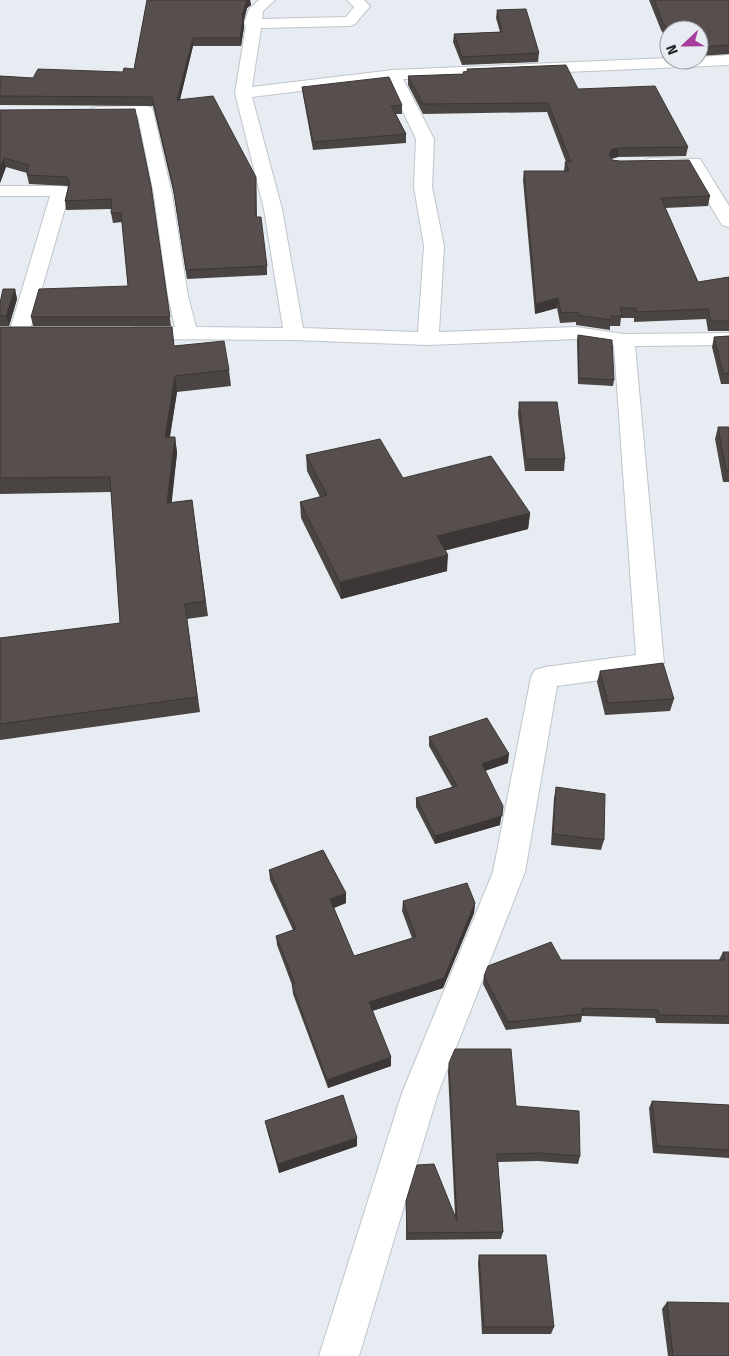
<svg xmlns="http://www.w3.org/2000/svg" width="729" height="1356" viewBox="0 0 729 1356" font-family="'Fira Sans',sans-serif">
  <rect width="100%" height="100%" fill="#e6ecf2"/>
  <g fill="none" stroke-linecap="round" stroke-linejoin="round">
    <defs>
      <path id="minor" d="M259 0H275L263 11 262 19 346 17 354 7 347 0H364L370 6 355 24 350 26 261 28 252 87 393 70 669 58V60H699V57L729 55V65L403 79 434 139 432 187 444 246 439 332 576 327 624 334 729 333V345L635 346 664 663 660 670 650 673 557 686 525 872 438 1093 359 1356H319L402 1093 493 872 531 677 535 670 545 667 636 655 614 345 576 339 428 345 294 340 136 339 129 337 126 333 129 329 136 327H175L168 296 154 195 138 116H92L90 112 92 108 98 107 145 106 151 107 153 111 172 195 188 296 196 327 283 328 264 209 235 93 246 26 244 24 249 9ZM388 80 416 139 414 187 424 246 418 332 303 328 282 209 252 97Z
        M653 158 700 159 729 206V227L722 225 688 168 647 167 644 163 647 159Z
        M0 186H61L67 187 70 191 29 333 26 337 19 339 12 337 9 333 50 196H0Z"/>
    </defs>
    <use href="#minor" stroke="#bfc5ca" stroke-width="2"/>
    <use href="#minor" fill="#fff" fill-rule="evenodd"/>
  </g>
  <path fill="#4a4442" d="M147 0H250L251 5 247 8 244 20V27L241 46H193L180 99 256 186 257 217 267 266V275L187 279 174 195 153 106 0 105V76L33 78 123 72 134 69Z
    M649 0H729V54L699 56V30H669V43L661 30Z
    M497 10 539 53 538 62 462 65 453 42 454 34 500 32 496 18Z
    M467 69 578 89 688 147 686 156 618 157 611 159 612 160 710 196 708 206 665 208 698 282 729 277V331H708L706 319 634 322V318H621L620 326H610V330L576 325V322L560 323 557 308 535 314 523 180 524 171H564L565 162H566L547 112 423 114 408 85V76L463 74V72H467Z
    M302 87 402 105V114H396L406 134V143L313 150 303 95Z
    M0 110 151 186 171 326H33L31 317 128 286 122 222 113 223 111 213 112 209 66 210 65 201 68 186 29 184 27 175V173L6 167 0 183Z
    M15 289 17 299 9 326H0V303Z
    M0 327 229 370 231 386 177 392 170 437H175L177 453 171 503 192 500 208 616 187 619 200 712 0 740V638L120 623 111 492 0 494Z
    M578 335 614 380 613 386 578 384 577 341Z
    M729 336V384H721L712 347 714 337Z
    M519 402 565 459 564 471H525L518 414Z
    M718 427H729V482H723L715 439Z
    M306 455 403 478 530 513 528 529 445 550 447 571 341 599 301 518 300 502 320 497 307 471Z
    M600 671 674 699 670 711 605 715 597 682Z
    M429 737 508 763 485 771 500 825 435 844 416 807V798L452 787 429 746Z
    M556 787 604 840 601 850 551 845 554 798Z
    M269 870 346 903 334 908 354 956 412 938 402 911 403 901 475 903 474 913 443 988 372 1011 391 1066 328 1088 293 994 292 985 277 945 276 936 293 930 270 880Z
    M723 952H729V1024L656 1023 655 1018 582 1016 581 1022 506 1030 483 984 484 976 561 960H719Z
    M449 1063 516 1106 580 1156 578 1164 538 1161 498 1162 503 1232 501 1239 406 1240V1201L455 1216 448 1072Z
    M652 1101 729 1105V1158L653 1153 649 1108Z
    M265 1121 357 1138V1146L279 1173 267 1130Z
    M479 1255 554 1327 551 1334H482L478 1263Z
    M667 1302 729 1356H668L662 1309Z"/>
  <path fill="#3c3736" d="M247 0H250L251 5 247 8 244 20V27L241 46 240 38 242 15Z
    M193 38V46L178 108 177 100Z
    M619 148 618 157 610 159 609 155 612 149Z
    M4 158 6 167 0 183V168Z
    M15 289 17 299 9 326 6 316Z
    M558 298 557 308 535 314 536 304Z
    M175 376 177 392 167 453 165 437Z
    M175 437 177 453 170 519 167 503Z
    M530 513 528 529 436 553 437 536Z
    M448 555 447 571 341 599 340 582Z
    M509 754 508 763 481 772 482 764Z
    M503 806 500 825 435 844V836Z
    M346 893V903L331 909 330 899Z
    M475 903 474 913 443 988 369 1012V1002Z
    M391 1057V1066L328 1088 327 1080Z
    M357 1138V1146L279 1173 278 1164Z"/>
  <path fill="#564f4d" stroke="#3c3736" d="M147 0H247L242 15 243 18 240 38H193L177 100 213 96 256 177V217H261L267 266 186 270 173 186 152 97 0 96V76L33 78 38 69 123 72 124 68 134 69Z
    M654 0H729V45L699 47V30H669V31L662 21Z
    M526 9 539 53 462 57 454 34 502 32 497 10Z
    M566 65 578 89 655 86 688 147 619 148 612 149 609 155 612 160 620 161 689 160 710 196 661 198 698 282 729 277V321H711L708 309 636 312V308H620L622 316H611V320L578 315V312L561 313 558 298 536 304 524 171H569L565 162H571L548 103 423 104 408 76 464 74 463 72 468 71 467 69Z
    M389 77 402 105 391 106 406 134 313 142 302 87Z
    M135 109 151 186 170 317H31L39 289 128 286 121 213H111L112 199 65 201 70 182 67 177 27 175 29 165 4 158 0 168V110Z
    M3 289H15L6 316H0V303Z
    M0 327H172L174 346 224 341 229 370 175 376 165 437H175L167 503 192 500 205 601 185 604 197 697 0 724V638L120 623 110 477 0 478Z
    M578 335 612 340 614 380 579 378Z
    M729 336V374L723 373 714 337Z
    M519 402H557L565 459H526Z
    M718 427H729V471L726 470Z
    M380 439 403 478 491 456 530 513 437 536 448 555 340 582 300 502 327 495 306 455Z
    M663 663 674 699 608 703 600 671Z
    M487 718 509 754 482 764 503 806 502 816 435 836 416 798 457 786 429 737Z
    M556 787 605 794 604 840 553 834Z
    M323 850 346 893 330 899 354 956 416 937 403 901 467 883 475 903 444 978 369 1002 391 1057 327 1080 292 985 295 984 276 936 296 929 269 870Z
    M551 942 561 960H725L723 952H729V1016L659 1015 658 1010 582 1008 583 1014 508 1022 484 976 488 966Z
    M455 1049H511L516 1106 579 1111 580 1156 540 1153 497 1154 503 1232 407 1233 406 1201 417 1165 434 1164 457 1221 449 1063Z
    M343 1095 357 1138 278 1164 265 1121Z
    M652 1101 729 1105V1150L657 1146Z
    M479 1255H546L554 1327H484Z
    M667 1302 729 1303V1356H673Z"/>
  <g transform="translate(684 45) rotate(248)"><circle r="24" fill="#e6ecf2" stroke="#989ca1"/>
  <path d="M0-4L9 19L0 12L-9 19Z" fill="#a63b9c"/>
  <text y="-8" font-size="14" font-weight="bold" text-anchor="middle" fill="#232527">N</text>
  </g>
</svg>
